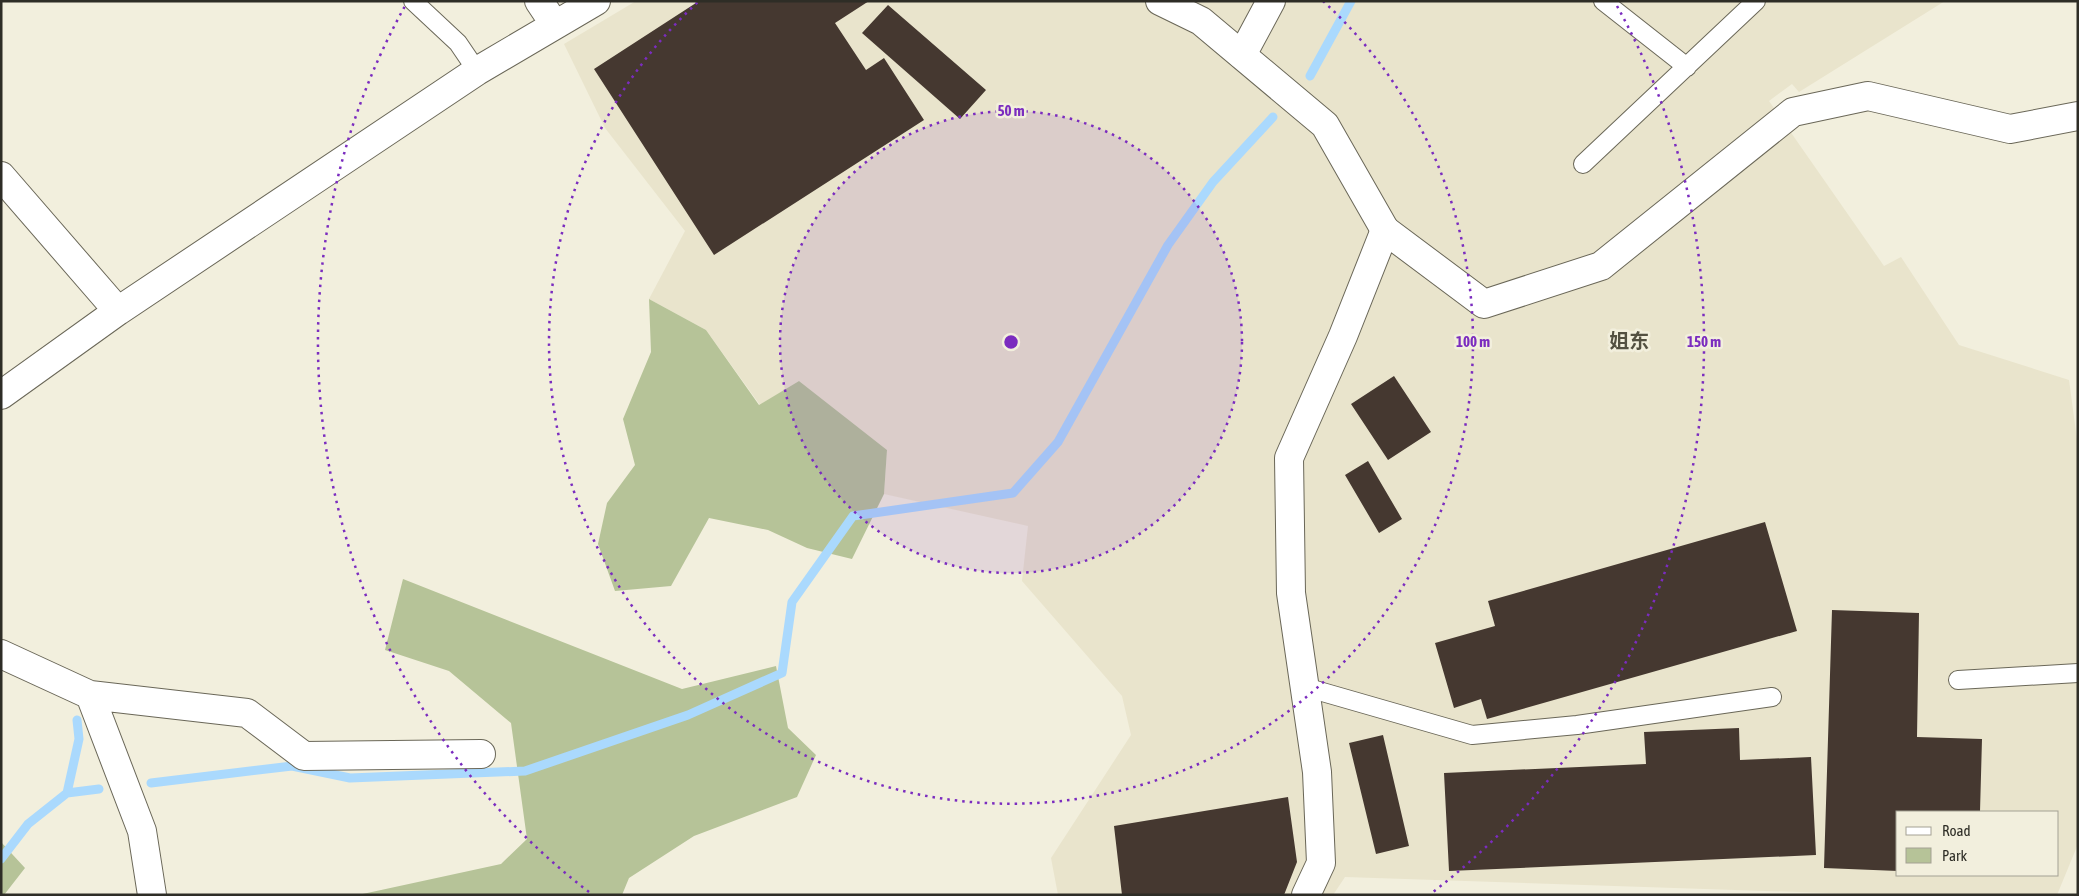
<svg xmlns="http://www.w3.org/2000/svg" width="2079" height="896" viewBox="0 0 2079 896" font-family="'Asap Condensed','Noto Sans SC',sans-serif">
  <rect width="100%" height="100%" fill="#f2efdd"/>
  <path fill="#e9e4cc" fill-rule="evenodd" d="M636 1H1945L1799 92 1792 84 1769 101 1884 266 1901 257 1959 345 2069 380 2078 447V844L2057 895H1888L1345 877 1333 895H1058L1051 858 1131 735 1122 696 1022 581 1028 526 884 494 887 450 799 381 760 405 706 330 649 299 685 231 605 128 564 44ZM1898 812H2058V875H1898Z"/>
  <path fill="#b6c398" d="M649 299 706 330 759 405 799 381 887 450 884 494 852 559 807 548 768 530 709 518 671 586 615 591 598 544 607 503 635 465 623 419 651 352Z
    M403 579 682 689 776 666 788 728 816 755 797 797 694 836 629 878 622 895H358L501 864 527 839 511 723 449 671 385 650Z
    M1 842 25 868 4 895H1Z"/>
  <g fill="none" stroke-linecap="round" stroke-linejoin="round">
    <path stroke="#aad9fd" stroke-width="9" d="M1310 76 1351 1
      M151 783 292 766 350 778 525 771 688 715 782 673 792 602 853 516 1013 493 1058 442 1168 245 1213 182 1273 117
      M67 793 79 739 77 720
      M1 859 28 824 67 793 99 789"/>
  </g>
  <path fill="#453830" d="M699 1H869L835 23 866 70 884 58 924 120 714 255 594 69Z
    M888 5 986 90 960 119 862 33Z
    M1394 376 1431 432 1388 460 1351 404Z
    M1368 461 1402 519 1379 533 1345 475Z
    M1765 522 1797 631 1487 719 1481 699 1454 708 1435 643 1495 626 1488 601Z
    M1832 610 1919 613 1917 737 1982 739 1980 812H1898V871L1824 868Z
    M1739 728 1740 760 1811 757 1816 855 1449 871 1444 773 1646 764 1644 732Z
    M1383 735 1409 846 1376 854 1349 743Z
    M1288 797 1297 862 1284 895H1122L1114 826Z"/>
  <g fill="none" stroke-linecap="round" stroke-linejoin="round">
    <defs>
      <path id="service" d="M413 1 458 43 477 71
        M1603 1 1687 67
        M1583 164 1756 1
        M1958 680 2078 673
        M1305 687 1472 735 1577 725 1772 697"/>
      <path id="minor" d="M539 1 555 25
        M1242 55 1271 1
        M1 176 118 311
        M1 395 118 311 477 71 596 1
        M1 654 90 695 247 713 304 756 481 754
        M90 695 142 831 152 895
        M1306 895 1321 863 1317 772 1291 593 1289 458 1343 336 1385 230 1484 304 1601 266 1793 112 1868 96 2010 129 2078 116"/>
      <path id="tertiary" d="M1160 1 1201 21 1325 125 1385 230"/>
    </defs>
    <use href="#service" stroke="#6a6758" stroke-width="20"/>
    <use href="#minor" stroke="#6a6758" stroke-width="30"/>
    <use href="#tertiary" stroke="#6a6758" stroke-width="30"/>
    <use href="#service" stroke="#fff" stroke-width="18"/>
    <use href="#minor" stroke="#fff" stroke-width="28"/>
    <use href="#tertiary" stroke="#fff" stroke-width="28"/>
  </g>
  <circle cx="1011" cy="342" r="231" fill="#7b2cbf" fill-opacity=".12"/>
  <g fill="none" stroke="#7b2cbf" stroke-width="2.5" stroke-dasharray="2.5 5">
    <circle cx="1011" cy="342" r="231"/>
    <path d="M1323 1A462 462 0 1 1 699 1"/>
    <path d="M589 892A693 693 0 0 1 405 6M1617 6A693 693 0 0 1 1433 892"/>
  </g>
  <g text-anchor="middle" stroke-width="5" stroke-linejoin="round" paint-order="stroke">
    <g font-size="20" font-weight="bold" fill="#535041" stroke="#f2efdd">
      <text x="1629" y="348">姐东</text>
    </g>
  </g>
  <circle cx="1011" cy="342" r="8" fill="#7b2cbf" stroke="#f2efdd" stroke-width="2.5"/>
  <g font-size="15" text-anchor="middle" font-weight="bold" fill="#7b2cbf" stroke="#f2efdd" stroke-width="5" stroke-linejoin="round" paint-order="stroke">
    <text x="1011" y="116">50 m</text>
    <text x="1473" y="347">100 m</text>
    <text x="1704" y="347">150 m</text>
  </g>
  <rect width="2079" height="896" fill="none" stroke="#2e2d26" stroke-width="5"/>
  <rect x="1896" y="811" width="162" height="65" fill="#f2efdd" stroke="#a4a194"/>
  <rect x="1906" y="827" width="25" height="8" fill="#ffffff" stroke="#a4a194"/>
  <text x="1942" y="836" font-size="15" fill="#2e2d26">Road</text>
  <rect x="1906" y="848" width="25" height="15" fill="#b6c398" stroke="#a4a194"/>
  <text x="1942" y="861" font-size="15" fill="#2e2d26">Park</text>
</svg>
